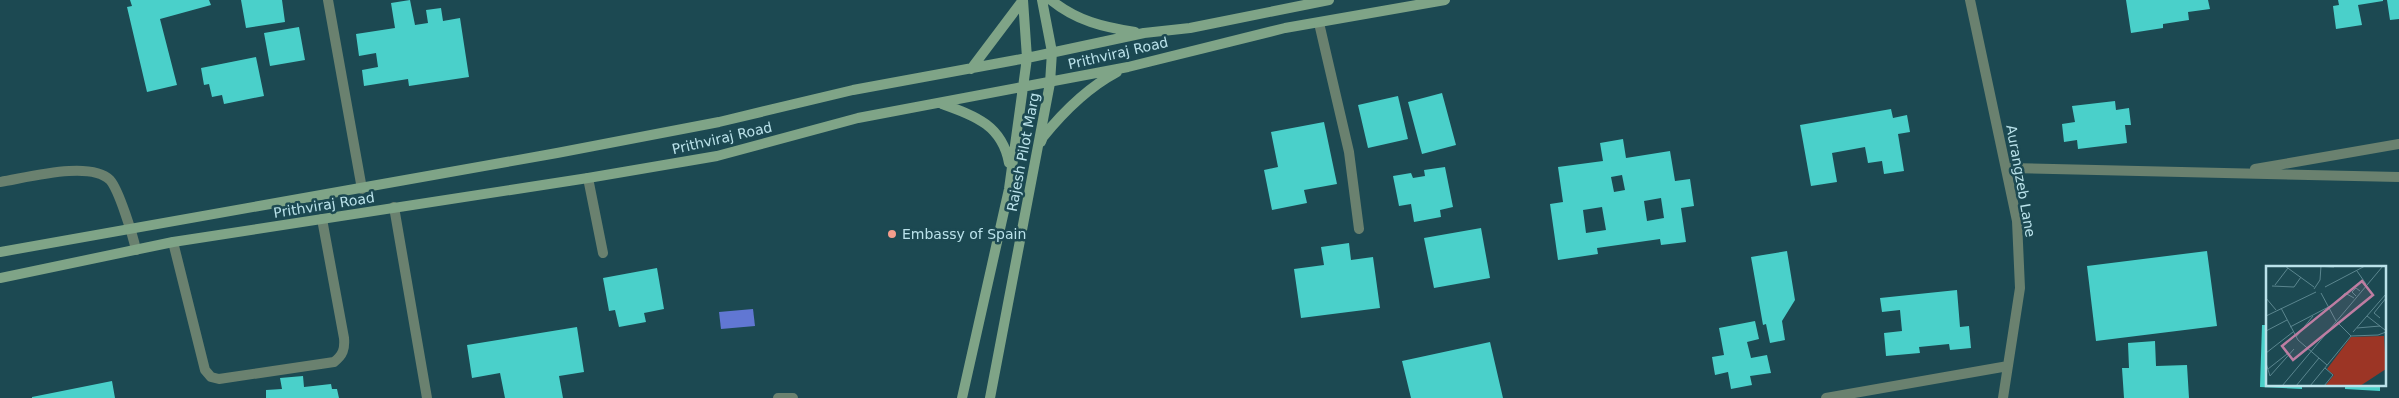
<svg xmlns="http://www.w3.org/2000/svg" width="2399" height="398" viewBox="0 0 2399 398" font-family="'DejaVu Sans',sans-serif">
  <rect width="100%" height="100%" fill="#1c4952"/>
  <path fill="#6177d3" d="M753 309 755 326 721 329 719 312Z"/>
  <path fill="#4ad0ca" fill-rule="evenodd" d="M130 0H209L211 5 160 19 177 85 147 92 127 7 132 6Z
    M241 0H282L285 22 246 28Z
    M410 0 415 25 428 23 426 10 441 8 443 21 460 18 469 77 409 86 408 79 364 86 362 70 378 67 376 53 359 56 356 34 395 28 391 3Z
    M2126 0H2208L2210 9 2188 12 2189 20 2163 24V28L2131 33Z
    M2338 0H2383V1L2358 5 2362 25 2336 29 2333 6 2339 5Z
    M2387 0H2399V19L2390 20Z
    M299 27 305 60 270 66 264 33Z
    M256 57 264 96 224 104 222 95 212 97 209 84 204 85 201 68Z
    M1442 93 1456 145 1422 154 1408 102Z
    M1398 96 1408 139 1368 148 1358 105Z
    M2115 101 2116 110 2129 108 2131 125H2125L2127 143 2078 149 2077 140 2064 142 2062 124 2075 122 2072 106Z
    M1891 109 1893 118 1907 115 1910 132 1898 134 1904 171 1884 174 1882 161 1868 163 1865 147 1832 153 1837 182 1811 186 1800 125Z
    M1324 122 1337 184 1304 190 1307 203 1272 210 1264 170 1278 167 1271 132Z
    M1623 139 1626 158 1670 151 1675 181 1690 179 1694 206 1681 208 1686 242 1661 245 1660 239 1597 248 1598 254 1558 260 1550 204 1563 202 1558 167 1603 161 1600 143ZM1622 175 1625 190 1614 192 1611 177ZM1661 198 1664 218 1647 221 1644 201ZM1602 207 1606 230 1586 233 1583 210Z
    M1445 167 1453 207 1440 210 1441 217 1414 222 1411 204 1399 206 1393 176 1411 173 1413 178 1425 176 1424 170Z
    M1481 228 1490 278 1434 288 1424 238Z
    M1349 243 1351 260 1373 257 1380 308 1301 318 1294 269 1324 265 1321 247Z
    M1787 251 1795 300 1782 321 1785 340 1770 343 1766 324 1763 325 1751 257Z
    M2207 251 2217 326 2096 341 2087 266Z
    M657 268 664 309 644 313 646 322 619 327 615 310 609 311 603 278Z
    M1957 290 1960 327 1969 326 1971 348 1950 350 1949 344 1919 347 1920 353 1886 356 1884 333 1902 331 1900 310 1882 312 1880 298Z
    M1755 321 1759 339 1747 342 1751 358 1767 355 1771 373 1750 376 1752 385 1731 389 1728 372 1715 375 1712 357 1724 355 1719 328Z
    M2262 325H2268V384H2302V389L2260 387Z
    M577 327 584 372 559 376 563 398H505L500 373 472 378 467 345Z
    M2155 341 2156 366 2187 365 2189 398H2124L2122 368H2129L2128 343Z
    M1490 342 1503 398H1411L1402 361Z
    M303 376 304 387 331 384 332 389H337L339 398H266V390L282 389 280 378Z
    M112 381 115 398H32V397Z
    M2345 384H2380V391L2345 389Z"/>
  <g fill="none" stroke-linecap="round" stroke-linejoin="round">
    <path stroke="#6a816f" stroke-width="10" d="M588 178 603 253
      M173 242 205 370 211 377 219 379 334 362C343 355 345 349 344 338L322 219"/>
    <path stroke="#6a816f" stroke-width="10" d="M328 0 362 189
      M1970 0 2017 221 2020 288 2003 398
      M1319 23 1349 152 1359 229
      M2007 168 2399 177
      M2255 169 2399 144
      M0 182C26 178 90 160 110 180 119 190 133 236 136 250
      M394 207 427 398
      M778 398H793
      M1826 398 2008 366"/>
    <path stroke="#7fa487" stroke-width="10" d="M1051 0C1077 21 1103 27 1135 32
      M971 69 1023 0
      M942 104C975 116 1002 125 1009 163
      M1041 142 1043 137C1064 111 1087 88 1117 72
      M0 252 557 153 719 122 853 90 1027 58 1144 33 1190 28 1329 0
      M0 278 173 242 588 178 717 156 858 118 1128 67 1285 28 1445 0
      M962 398 1009 189 1027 58 1023 0
      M990 398 1050 83 1052 52 1042 0"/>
  </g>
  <circle fill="#f49d8c" stroke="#1c4952" stroke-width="2" cx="892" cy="234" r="5"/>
  <g text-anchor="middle" stroke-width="5" stroke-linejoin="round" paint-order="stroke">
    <g font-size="14" fill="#bae2ea" stroke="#1c4952">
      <text transform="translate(1118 53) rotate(-13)" y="5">Prithviraj Road</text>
      <text transform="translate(722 138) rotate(-13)" y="5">Prithviraj Road</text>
      <text transform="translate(1023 152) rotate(-79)" y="5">Rajesh Pilot Marg</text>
      <text transform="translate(2021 181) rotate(80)" y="5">Aurangzeb Lane</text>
      <text transform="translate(324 205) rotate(-9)" y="5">Prithviraj Road</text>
    </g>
    <g font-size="14" fill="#bae2ea" stroke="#1c4952" text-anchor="start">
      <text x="902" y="239">Embassy of Spain</text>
    </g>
  </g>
  <g transform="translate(2266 266)">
    <rect width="120" height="120" fill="#1c4952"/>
    <path d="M118 70 120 103 94 120H59L68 109 61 103 85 71Z" fill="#9c3525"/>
    <path fill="none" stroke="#5b868f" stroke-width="1" d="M19 0 48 21M49 0 68 1M91 5 100 18M9 19 22 2M6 20 28 21 35 11M59 21 99 0M48 23 54 14 55 0M55 27 70 55 85 70 112 69 120 66M90 30 86 26 90 22 94 25M0 32 10 44M15 42 32 74 61 99M0 50 50 26M101 50 119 64M114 52 108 47 120 32M24 61 70 37 79 27 88 32M91 62 114 60M0 65 21 54M87 66 120 28M30 71 47 50M0 87 27 66M0 97 4 110 28 83M2 103 21 88M16 120 117 0M30 120 53 92M44 120 85 70M58 120 67 109 59 102"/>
    <path fill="#be7da2" fill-opacity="0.15" stroke="#be7da2" stroke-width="2.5" d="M96 15 107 29 27 94 16 80Z"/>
    <rect width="120" height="120" fill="none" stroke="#bae2ea" stroke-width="2.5"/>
  </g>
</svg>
